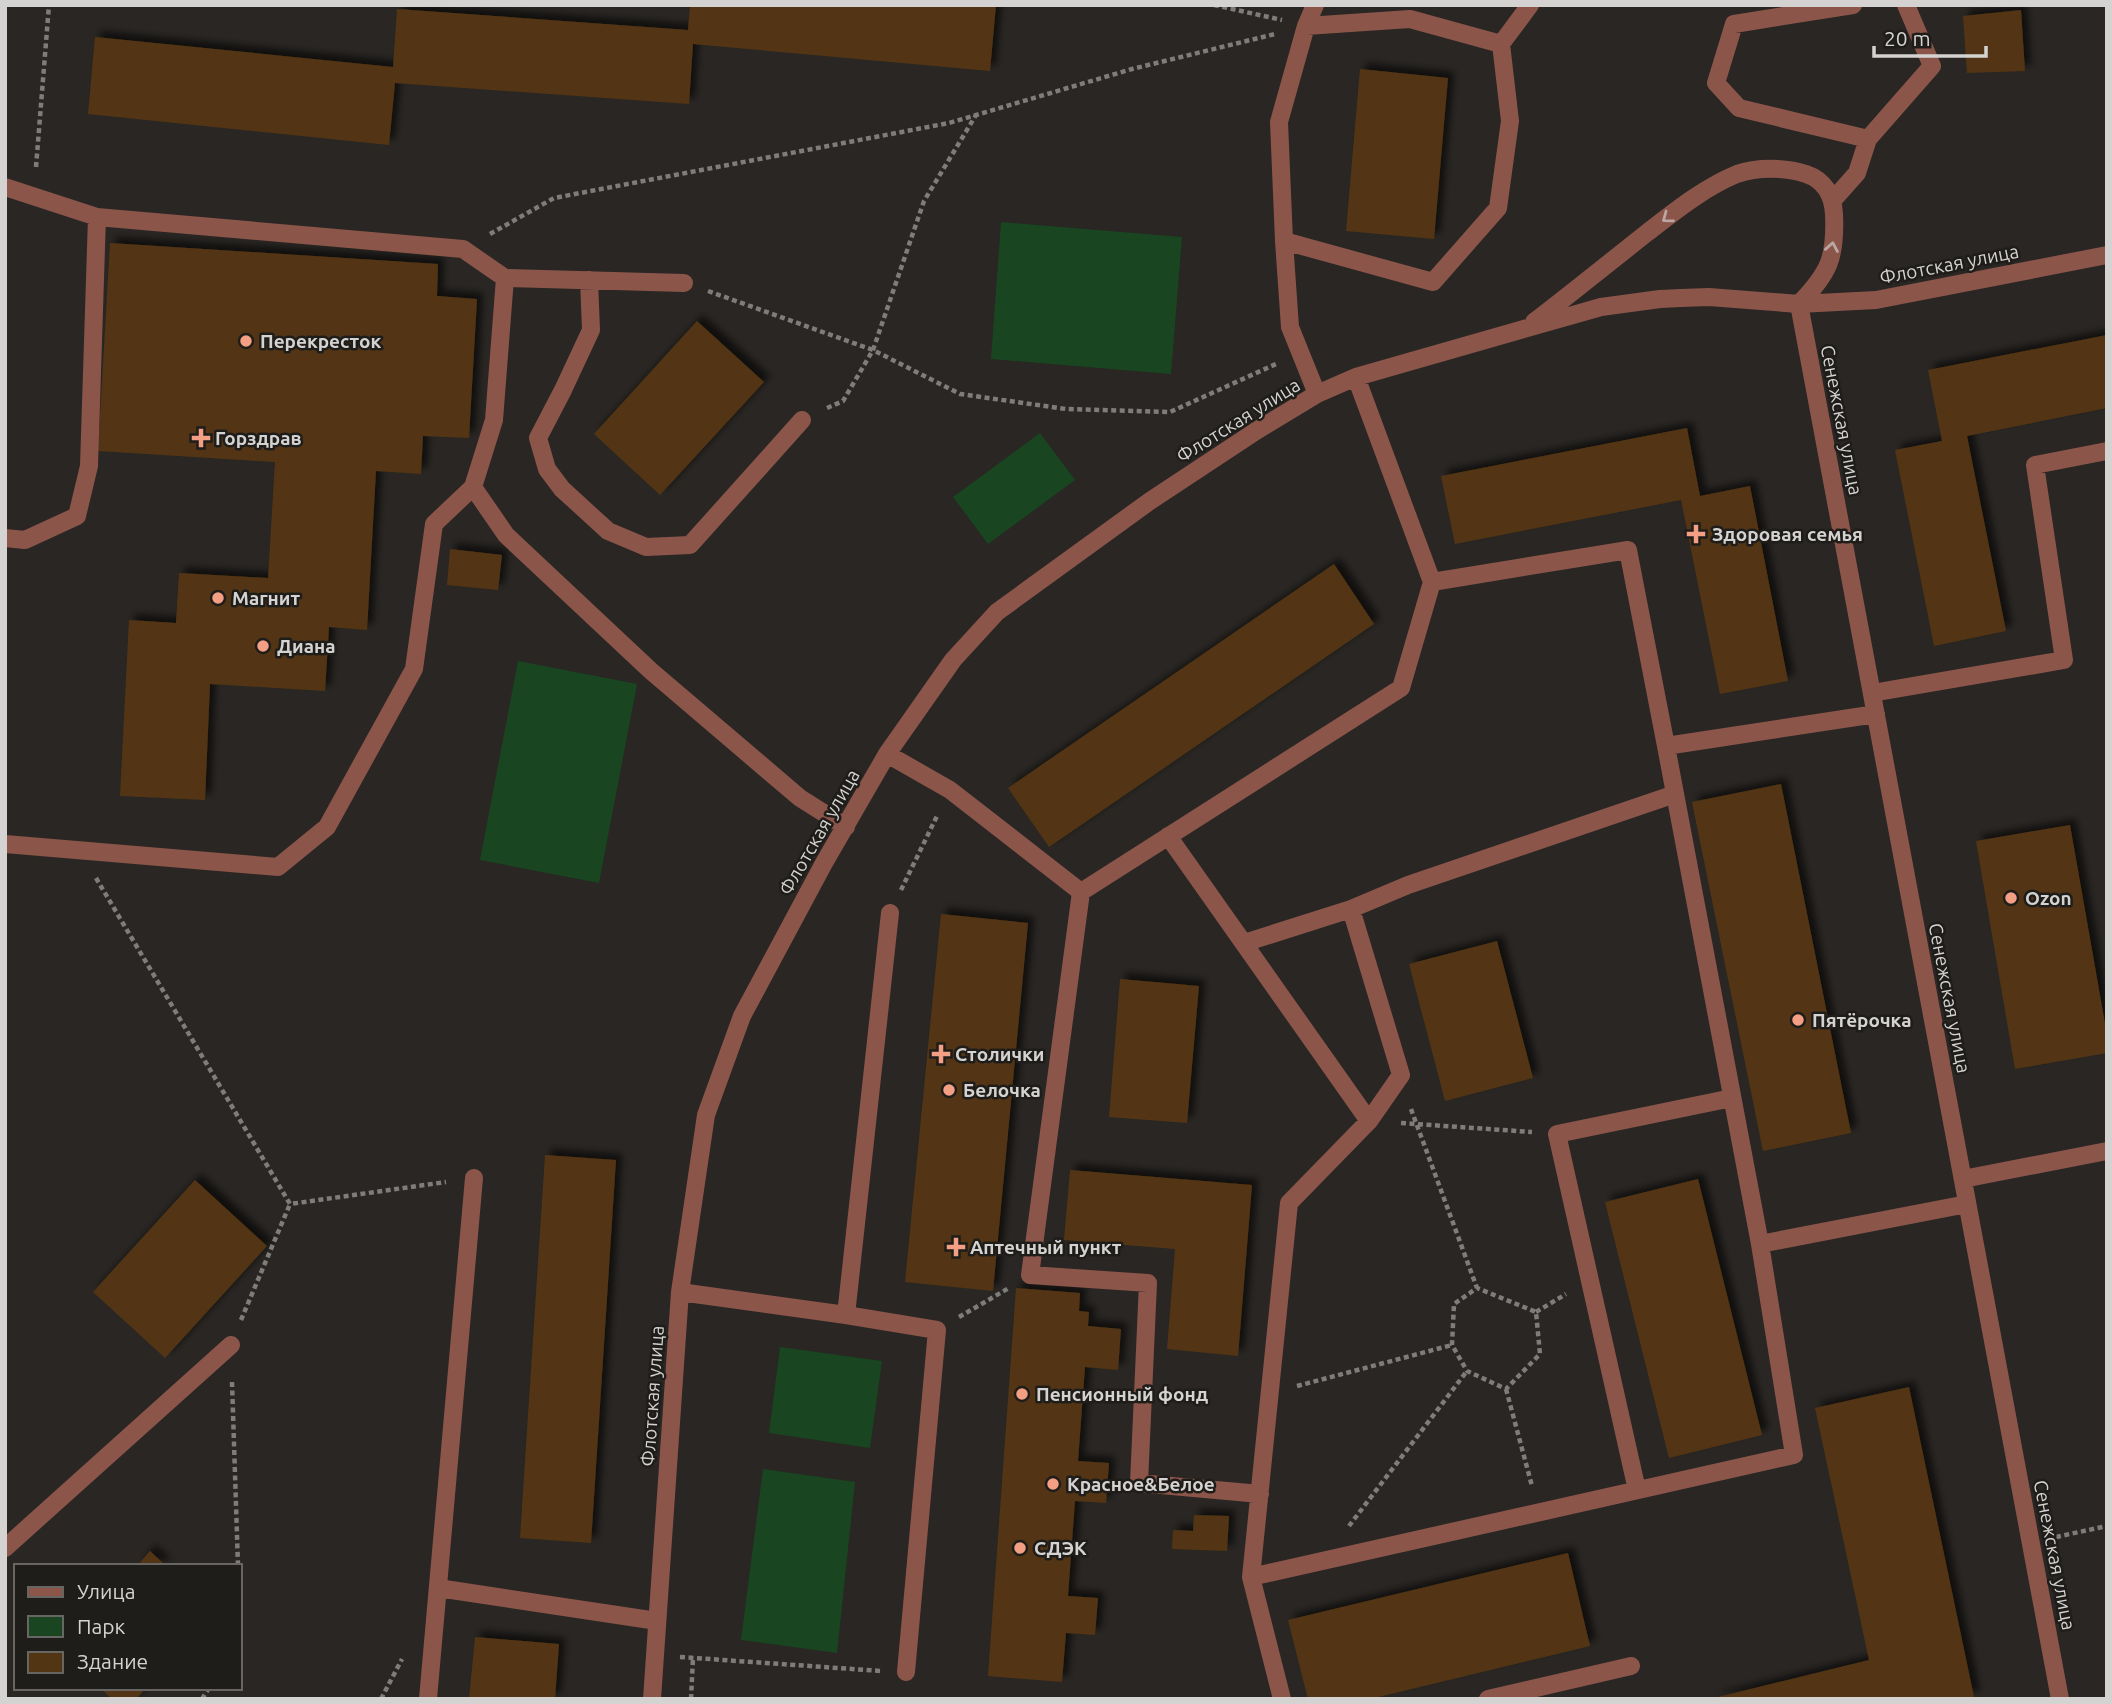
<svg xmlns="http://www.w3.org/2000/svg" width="2112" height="1704" viewBox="0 0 2112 1704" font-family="Ubuntu,sans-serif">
  <defs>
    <filter id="shadow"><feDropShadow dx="6" dy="-6" stdDeviation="3.5" flood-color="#0009"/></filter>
  </defs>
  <rect width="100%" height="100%" fill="#292623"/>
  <path fill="#194620" d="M1001 222 1182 237 1171 374 991 359Z
    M1040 433 1075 480 988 544 953 497Z
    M518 661 637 684 599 883 480 860Z
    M780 1347 882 1361 870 1448 769 1433Z
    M763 1469 855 1482 837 1653 741 1640Z"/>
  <path fill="#523613" filter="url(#shadow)" d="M690 5H996L990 71 693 44 689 104 395 83 389 145 88 114 95 37 393 67 397 9 688 30Z
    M2021 10 2025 71 1967 73 1963 16Z
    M1360 69 1448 78 1434 239 1346 231Z
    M110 243 438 264 437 296 477 299 469 438 423 436 421 474 376 471 367 630 329 627 325 691 210 684 205 800 120 796 129 620 176 623 179 573 268 578 275 462 98 451Z
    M697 321 764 382 660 495 594 434Z
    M2107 335V408L1967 436 2006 631 1934 646 1895 450 1942 441 1928 370Z
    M1687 428 1700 496 1750 486 1788 681 1720 694 1681 500 1455 544 1441 476Z
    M450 549 502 555 498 590 447 585Z
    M1334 564 1374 624 1049 847 1008 788Z
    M1781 784 1851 1133 1763 1151 1692 802Z
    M2070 825 2107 1035V1053L2015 1069 1976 841Z
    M941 914 1028 923 993 1291 905 1282Z
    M1497 941 1533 1078 1445 1101 1409 964Z
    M1120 979 1199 986 1187 1123 1109 1117Z
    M545 1155 616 1160 591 1543 520 1538Z
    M1070 1170 1252 1185 1238 1356 1167 1349 1175 1249 1064 1240Z
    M1698 1179 1762 1435 1669 1458 1605 1202Z
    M195 1180 267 1246 165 1358 93 1292Z
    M1016 1288 1080 1293 1079 1311 1089 1312 1088 1326 1121 1329 1118 1370 1085 1367 1078 1461 1109 1463 1106 1503 1075 1501 1068 1596 1098 1598 1095 1635 1066 1633 1062 1682 988 1676Z
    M1909 1387 1974 1697 1710 1699 1869 1660 1815 1408Z
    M1194 1515 1229 1516 1227 1551 1172 1549 1173 1530 1193 1531Z
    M150 1551 166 1566H137Z
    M1568 1553 1590 1646 1370 1699H1308L1288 1620Z
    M475 1637 559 1644 555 1699H469Z
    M100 1688H146L136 1699H112Z"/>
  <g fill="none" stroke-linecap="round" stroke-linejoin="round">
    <path stroke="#7f7d7a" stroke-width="4.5" stroke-dasharray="5 3.5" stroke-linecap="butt" d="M1214 5 1282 20
      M36 167 49 5
      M490 234 554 198 949 123 1132 69 1275 34
      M708 291 873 350 960 394 1066 409 1170 412 1276 364
      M827 408 843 401 873 350 924 201 976 115
      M96 878 290 1204 446 1182
      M901 890 937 816
      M1411 1109 1477 1288 1454 1304 1452 1345 1467 1371 1506 1389 1540 1354 1536 1312 1477 1288
      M1401 1123 1532 1132
      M1536 1312 1566 1294
      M959 1317 1009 1288
      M241 1320 290 1204
      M232 1382 238 1566
      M1297 1386 1452 1345
      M1506 1389 1532 1486
      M1349 1526 1467 1371
      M2056 1537 2107 1526
      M240 1627V1638
      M680 1657 881 1671
      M202 1699 209 1688
      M381 1699 402 1659
      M691 1699 693 1658"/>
    <path stroke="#8b554a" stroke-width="18" d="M1853 5 1734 24 1716 83 1739 108 1868 139
      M1306 26 1410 19 1501 44 1510 121 1498 208 1433 282 1284 241 1279 122 1306 26 1315 5
      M1501 44 1530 5
      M5 187 97 217 463 249 505 278 494 420 473 487 506 535 651 671 800 798 846 827
      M1833 200 1857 173 1868 139 1932 66 1906 5
      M1284 241 1290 327 1317 394
      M505 278 684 283
      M589 280 591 330 563 390 538 438 547 469 562 489 608 531 646 547 690 545 802 420
      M1799 304 2060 1699
      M1534 322C1573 292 1610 262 1648 232 1675 211 1705 187 1737 174 1756 167 1786 167 1806 174 1824 180 1833 195 1834 214 1836 258 1829 273 1799 304
      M1356 377 1432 582 1628 550 1666 746 1876 714
      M5 538 25 540 77 516 89 466 97 217
      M1872 693 2064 660 2035 465 2107 451
      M1666 746 1760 1244 1967 1204
      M887 754 950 790 1081 892 1401 688 1432 582
      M1168 836 1369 1121 1401 1075 1351 909
      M5 844 278 867 327 827 414 669 434 524 473 487
      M1081 892 1030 1275 1148 1283 1139 1483 1260 1494
      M890 913 846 1315 937 1330 906 1672
      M1244 943 1351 909 1408 885 1675 794
      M1963 1179 2107 1151
      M680 1292 846 1315
      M1637 1490 1557 1134 1732 1098
      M5 1548 231 1345
      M1251 1577 1289 1203 1369 1121
      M438 1588 657 1621
      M428 1699 474 1178
      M652 1699 680 1292 706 1115 742 1016 824 863 887 754 953 660 997 612 1150 501 1256 431 1317 394 1356 377 1601 307 1660 299 1681 298 1709 297 1799 304 1876 300 2107 255
      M1282 1699 1251 1577 1794 1455 1760 1244
      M1488 1699 1631 1666"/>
  </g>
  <defs><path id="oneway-chevron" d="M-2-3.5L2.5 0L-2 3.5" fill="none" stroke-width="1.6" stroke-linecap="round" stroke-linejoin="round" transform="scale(1.75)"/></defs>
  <g stroke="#bba7a2">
    <use href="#oneway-chevron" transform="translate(1667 218) rotate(143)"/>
    <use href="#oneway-chevron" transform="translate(1832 247) rotate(-80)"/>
  </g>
  <g fill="#f39f84" stroke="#1f1d1a" stroke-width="2.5">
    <circle cx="246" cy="341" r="7"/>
    <path d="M197.5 427.5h7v7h7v7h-7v7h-7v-7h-7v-7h7z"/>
    <path d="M1692.5 523.5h7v7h7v7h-7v7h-7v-7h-7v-7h7z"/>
    <circle cx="218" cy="598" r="7"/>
    <circle cx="263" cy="646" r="7"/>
    <circle cx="2011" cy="898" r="7"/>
    <circle cx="1798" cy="1020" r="7"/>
    <path d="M937.5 1043.5h7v7h7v7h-7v7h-7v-7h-7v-7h7z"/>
    <circle cx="949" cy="1090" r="7"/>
    <path d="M952.5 1236.5h7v7h7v7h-7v7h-7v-7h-7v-7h7z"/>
    <circle cx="1022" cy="1394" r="7"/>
    <circle cx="1053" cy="1484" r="7"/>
    <circle cx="1020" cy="1548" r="7"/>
  </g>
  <g text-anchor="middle" stroke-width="5" stroke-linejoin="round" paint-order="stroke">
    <g font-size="19" fill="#d5d3d1" stroke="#1f1d1a">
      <text transform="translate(1949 264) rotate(-11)" y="7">Флотская улица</text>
      <text transform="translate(1238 420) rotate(-32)" y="7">Флотская улица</text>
      <text transform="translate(1842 420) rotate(79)" y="7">Сенежская улица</text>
      <text transform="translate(819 832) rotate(-60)" y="7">Флотская улица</text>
      <text transform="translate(1950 998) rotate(79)" y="7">Сенежская улица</text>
      <text transform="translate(652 1396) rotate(-86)" y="7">Флотская улица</text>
      <text transform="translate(2055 1555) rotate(79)" y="7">Сенежская улица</text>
    </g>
    <g font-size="19" font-weight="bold" fill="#d5d3d1" stroke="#1f1d1a" text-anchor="start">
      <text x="260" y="348">Перекресток</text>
      <text x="215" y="445">Горздрав</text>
      <text x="1712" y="541">Здоровая семья</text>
      <text x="232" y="605">Магнит</text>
      <text x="277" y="653">Диана</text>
      <text x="2025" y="905">Ozon</text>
      <text x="1812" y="1027">Пятёрочка</text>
      <text x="955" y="1061">Столички</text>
      <text x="963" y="1097">Белочка</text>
      <text x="970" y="1254">Аптечный пункт</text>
      <text x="1036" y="1401">Пенсионный фонд</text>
      <text x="1067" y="1491">Красное&amp;Белое</text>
      <text x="1034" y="1555">СДЭК</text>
    </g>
  </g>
  <rect width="2112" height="1704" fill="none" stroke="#d5d3d1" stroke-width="14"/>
  <rect x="14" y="1564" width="228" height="126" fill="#1f1d1a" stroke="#686663" stroke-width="2"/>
  <rect x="28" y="1587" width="35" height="10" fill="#8b554a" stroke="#686663" stroke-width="2"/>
  <text x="77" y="1599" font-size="21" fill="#d5d3d1">Улица</text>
  <rect x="28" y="1616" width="35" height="21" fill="#194620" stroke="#686663" stroke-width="2"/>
  <text x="77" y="1634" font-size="21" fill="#d5d3d1">Парк</text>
  <rect x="28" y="1652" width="35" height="21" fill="#523613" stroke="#686663" stroke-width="2"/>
  <text x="77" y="1669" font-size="21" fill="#d5d3d1">Здание</text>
  <path d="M1874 46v10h112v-10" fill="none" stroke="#d5d3d1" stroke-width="3.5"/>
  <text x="1884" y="46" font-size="21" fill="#d5d3d1" stroke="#1f1d1a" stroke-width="5" paint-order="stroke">20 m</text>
</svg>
